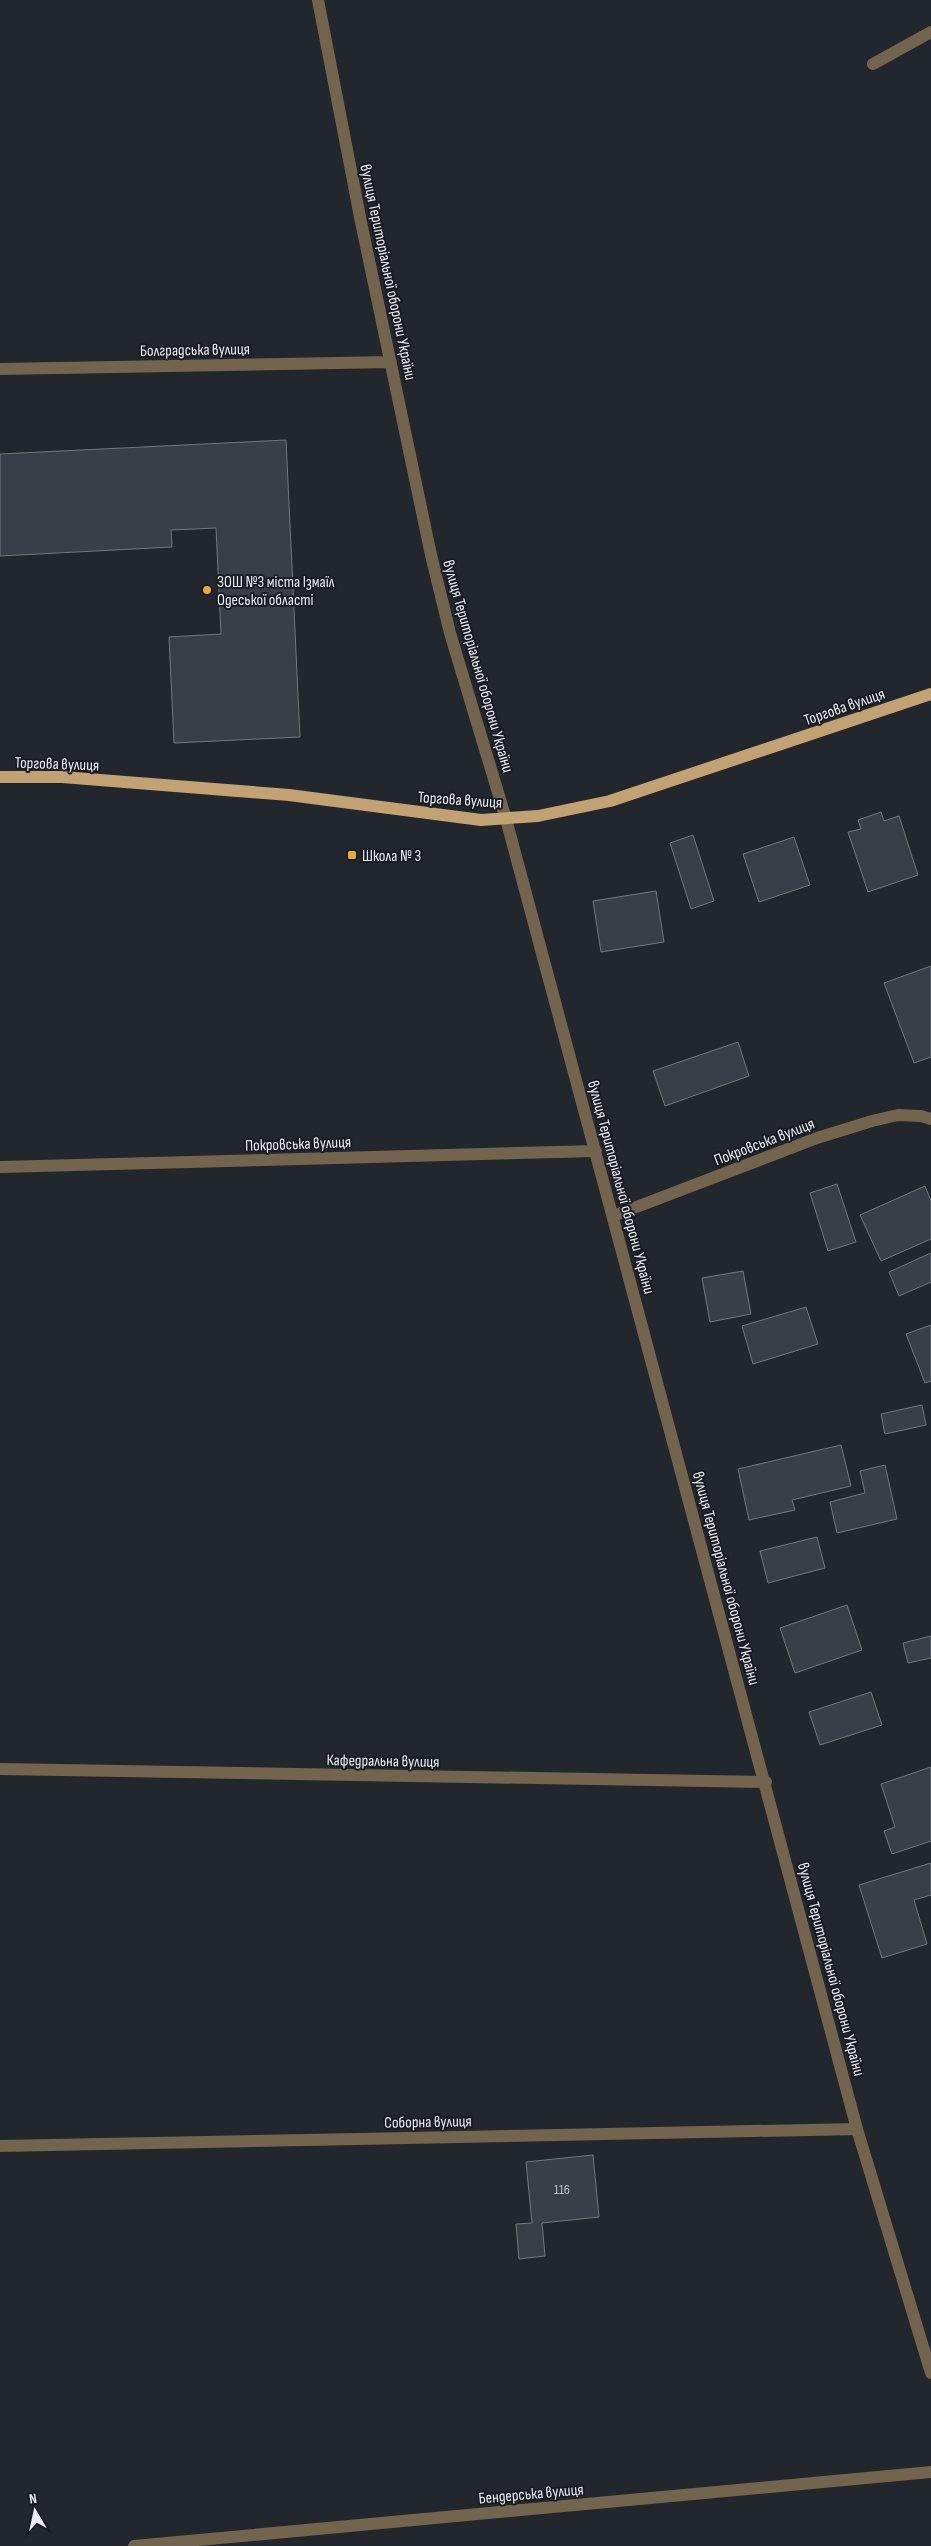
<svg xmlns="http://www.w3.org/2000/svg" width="931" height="2546" viewBox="0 0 931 2546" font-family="'Sofia Sans Condensed',sans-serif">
  <rect width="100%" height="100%" fill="#22262d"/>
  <path fill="#3a3e46" stroke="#737880" d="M286 440 300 737 174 743 169 637 221 634 216 528 171 530 172 547 0 556V454Z
    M881 812 884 821 899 816 918 875 868 892 848 832 861 829 858 820Z
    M693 835 714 901 691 909 670 843Z
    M794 837 810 885 759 902 743 854Z
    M656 891 664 942 601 952 593 901Z
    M931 966V1057L914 1063 884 983Z
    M738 1042 749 1076 665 1106 653 1071Z
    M837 1184 856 1242 828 1251 810 1193Z
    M925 1186 931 1201V1239L881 1261 860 1215Z
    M931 1253V1282L899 1296 889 1272Z
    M743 1271 751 1314 710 1322 702 1278Z
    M806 1307 818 1344 753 1364 742 1326Z
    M931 1325V1381L925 1383 906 1334Z
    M922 1405 926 1425 885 1434 881 1414Z
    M841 1445 851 1486 792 1500 795 1510 749 1520 738 1469Z
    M885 1465 897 1519 837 1533 830 1502 865 1493 860 1471Z
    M817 1537 825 1568 768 1583 760 1551Z
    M847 1605 862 1650 795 1673 780 1628Z
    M931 1636V1658L908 1663 903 1643Z
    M871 1692 882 1725 820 1745 809 1712Z
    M931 1767V1841L892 1854 884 1831 895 1827 881 1784Z
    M931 1863V1895L914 1900 927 1944 882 1958 859 1885Z
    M593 2155 599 2217 542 2223 545 2256 519 2259 516 2224 532 2223 526 2162Z"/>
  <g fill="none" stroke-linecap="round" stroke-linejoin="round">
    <path stroke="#73644d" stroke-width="12" d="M318 0 361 222 431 555 450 633 506 819 857 2129 931 2373
      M873 64 931 32
      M0 369 391 362
      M0 1167 596 1151
      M613 1216 817 1138 872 1121 898 1115 921 1116 931 1119
      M0 1769 766 1782
      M0 2146 857 2129
      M134 2546 931 2472"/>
    <path stroke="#c2a272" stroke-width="12" d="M0 777H62L289 795 481 820 538 816 610 801 931 694"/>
  </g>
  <g fill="#eaaa39" stroke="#191c23" stroke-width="2">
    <circle cx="207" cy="590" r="5"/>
    <rect x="347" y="850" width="10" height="10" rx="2.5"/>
  </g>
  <g text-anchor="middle" stroke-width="4" stroke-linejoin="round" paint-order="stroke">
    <g font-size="14" fill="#bec1c7">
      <text x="562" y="2194">116</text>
    </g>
    <g font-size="16" fill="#eaedf2" stroke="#191c23">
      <text transform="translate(389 272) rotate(78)" y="6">вулиця Територіальної оборони України</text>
      <text transform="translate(195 349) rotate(-1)" y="6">Болградська вулиця</text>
      <text transform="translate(479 666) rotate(74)" y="6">вулиця Територіальної оборони України</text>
      <text transform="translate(844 706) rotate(-19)" y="6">Торгова вулиця</text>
      <text transform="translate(57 763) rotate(2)" y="6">Торгова вулиця</text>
      <text transform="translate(460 799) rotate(4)" y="6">Торгова вулиця</text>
      <text transform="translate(764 1141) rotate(-21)" y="6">Покровська вулиця</text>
      <text transform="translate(298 1143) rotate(-2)" y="6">Покровська вулиця</text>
      <text transform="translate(622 1187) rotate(75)" y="6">вулиця Територіальної оборони України</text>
      <text transform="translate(727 1578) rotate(75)" y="6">вулиця Територіальної оборони України</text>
      <text transform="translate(383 1760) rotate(1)" y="6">Кафедральна вулиця</text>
      <text transform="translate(832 1969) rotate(75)" y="6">вулиця Територіальної оборони України</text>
      <text transform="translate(428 2121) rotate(-1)" y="6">Соборна вулиця</text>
      <text transform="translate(531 2493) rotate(-5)" y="6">Бендерська вулиця</text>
    </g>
    <g font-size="16" fill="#eaedf2" stroke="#191c23" text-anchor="start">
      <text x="217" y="587">ЗОШ №3 міста Ізмаїл<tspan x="217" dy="18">Одеської області</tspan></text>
      <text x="362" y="861">Школа № 3</text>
    </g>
  </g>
  <g transform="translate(35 2511) rotate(351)" stroke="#191c23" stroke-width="4" paint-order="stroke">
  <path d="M0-4L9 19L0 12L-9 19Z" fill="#eaedf2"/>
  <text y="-8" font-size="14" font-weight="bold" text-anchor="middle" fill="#eaedf2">N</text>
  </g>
</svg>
